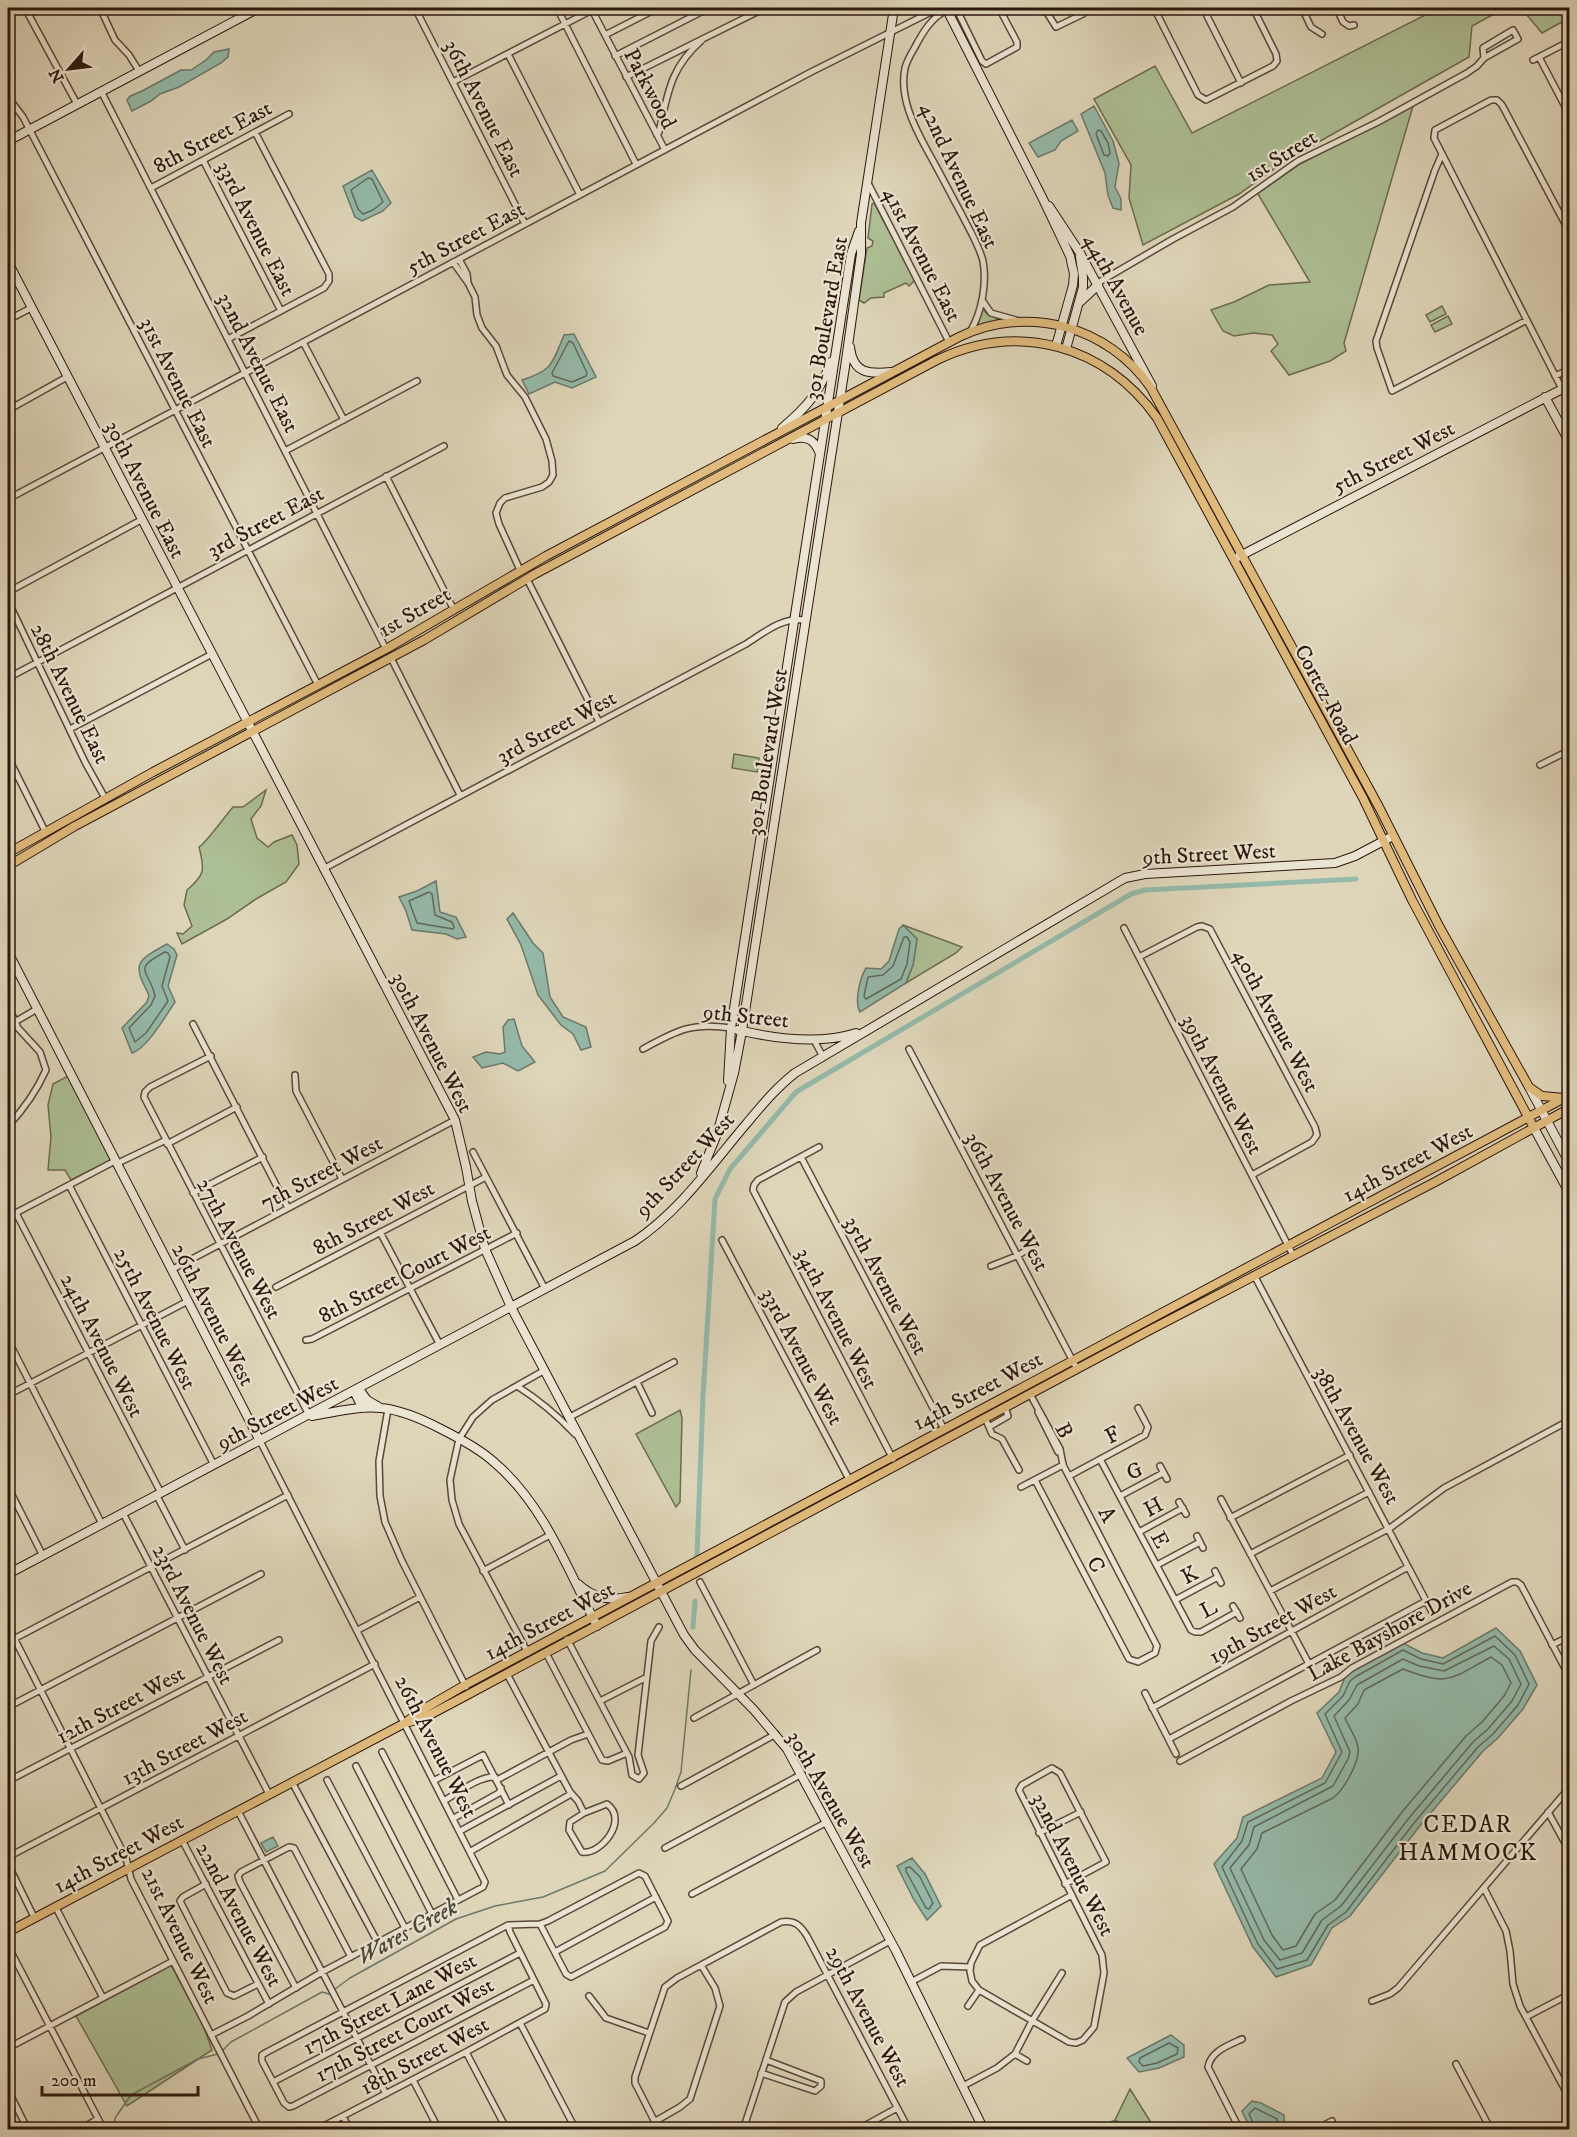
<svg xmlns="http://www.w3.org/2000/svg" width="1577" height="2137" viewBox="0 0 1577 2137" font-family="'IM FELL DW Pica',serif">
  <rect width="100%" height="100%" fill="#dfd6ba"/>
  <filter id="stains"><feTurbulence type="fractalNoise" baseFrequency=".00333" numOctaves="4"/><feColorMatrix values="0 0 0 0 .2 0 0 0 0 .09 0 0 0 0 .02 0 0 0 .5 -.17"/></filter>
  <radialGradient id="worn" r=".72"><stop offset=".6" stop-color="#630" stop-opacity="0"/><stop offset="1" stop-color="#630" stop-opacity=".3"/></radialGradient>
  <path fill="#adbf94" stroke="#6c6b50" stroke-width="1.5" d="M1439 8H1505L1472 26 1469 57 1285 161 1239 194 1143 245 1129 198 1131 165 1094 99 1155 66 1192 133Z
    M1521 8H1569V18L1542 33Z
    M1413 106 1344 343 1346 351 1330 361 1289 375 1271 351 1278 344 1272 335 1253 333 1234 336 1223 331 1211 310 1234 302 1269 285 1310 282 1258 194H1257L1300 164Z
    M874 203 915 280 909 286 906 283 884 293V297L871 298 864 303 859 300 867 248 872 246 873 241 868 238 872 204Z
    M1442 306 1446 314 1430 322 1426 315Z
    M982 308 987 314 1000 320 977 326Z
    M1448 316 1452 324 1435 332 1431 325Z
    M734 754 759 758 757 772 732 768Z
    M266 790 261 806 251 819 257 838 268 847 274 842 292 835 297 845 299 864 286 882 256 899 227 919 182 944 177 933 183 934 192 926 184 905 187 890C205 875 205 870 199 847 205 844 226 815 233 807H243Z
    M903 925 962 947 956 953 906 983 913 965 917 939Z
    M68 1076 111 1160 71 1180 65 1170H48L51 1137 48 1105 53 1084Z
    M680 1410 682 1418 680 1502 676 1507 636 1434Z
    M171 1965 203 2025 212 2050 127 2106 76 2016Z
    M1130 2089 1155 2129H1129L1115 2120Z"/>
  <path fill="#95baaa" stroke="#6b796b" stroke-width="1.5" d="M229 49 228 57 221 63 179 87 160 94 151 101 132 111 127 100 130 96 142 91 181 70H191L206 60 214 52Z
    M1094 106 1113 141 1119 163 1115 187 1121 199V210L1113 208 1108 195 1105 173 1081 114Z
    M1072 120 1078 131 1061 141 1055 150 1038 157 1029 143Z
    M372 170 391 203 383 211 362 221 355 217 343 186Z
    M574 334 596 377 572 388 555 382 529 394 522 380C553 370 552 364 564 335Z
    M436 881 440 912 456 917 466 937 457 939 446 934 412 930 406 911 399 897 417 891Z
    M513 913 533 943 543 953 550 997 563 1017 586 1027 591 1047 581 1050 573 1034 561 1025 538 995 521 945 507 919Z
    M903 925 917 939 913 965 906 983 860 1012C854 1001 860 978 866 968L881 969 889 961 899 929Z
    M167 944 174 949 177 955 168 986 175 1002C166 1015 147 1049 132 1053L122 1028 147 1002 149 995C132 963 136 961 167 944Z
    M514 1019 522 1046 535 1062 518 1071 503 1063 482 1068 473 1057 486 1052 500 1054 505 1052 503 1027 508 1020Z
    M1496 1628 1520 1651 1537 1685 1523 1709 1498 1738 1483 1751 1419 1827 1350 1916 1332 1928 1311 1965 1276 1977 1253 1947 1214 1864 1237 1838 1243 1817 1322 1778 1336 1752 1317 1713 1339 1692 1345 1677 1352 1671 1403 1643 1422 1653 1443 1658Z
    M273 1837 278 1846 266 1852 261 1843Z
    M912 1858 925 1874 941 1906 927 1920 914 1900 897 1866Z
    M1171 2035 1184 2045V2057L1159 2068 1139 2072 1127 2058Z
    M1252 2101 1261 2103 1284 2115 1285 2129C1261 2130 1252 2137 1242 2111Z
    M1115 2120 1129 2129H1094Z"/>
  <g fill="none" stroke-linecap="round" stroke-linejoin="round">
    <path stroke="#60685b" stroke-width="1.5" d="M1098 130 1101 131 1108 143 1110 153 1108 156 1104 155 1096 134Z
      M368 178 372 179 383 202 373 210 363 214 358 209 351 190Z
      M569 341 573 343 587 373 586 376 572 382 553 376 552 373Z
      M429 892 432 894 435 915 452 922 454 927 453 929 417 923 409 901Z
      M904 937H907L910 942 907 964 901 979 866 999 864 996 868 977 883 975 893 966Z
      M165 952 168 953 170 957 162 986 168 1001 146 1033 135 1042 129 1028 151 1005 155 996C149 969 131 970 165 952Z
      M1495 1636 1515 1655 1529 1684 1518 1705 1493 1734 1478 1747 1414 1823 1346 1912 1328 1925 1307 1960 1277 1969 1258 1944 1222 1867 1242 1841 1248 1822 1325 1783 1342 1752 1325 1714 1343 1696 1350 1681 1355 1677 1403 1650 1421 1659 1443 1664Z
      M1494 1646 1509 1659 1521 1684 1512 1701 1488 1729 1473 1742 1409 1818 1341 1906 1322 1920 1302 1953 1280 1960 1264 1940 1230 1868 1249 1845 1254 1827 1333 1786 1348 1759 1350 1752 1334 1716 1349 1700 1357 1685 1403 1659 1419 1666 1444 1671Z
      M1491 1657 1502 1665 1511 1683 1504 1696 1482 1722 1466 1736 1402 1812 1335 1900 1315 1914 1296 1946 1283 1950 1272 1935 1241 1869 1257 1849 1262 1833 1333 1798C1343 1791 1360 1762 1358 1748 1357 1738 1349 1728 1345 1718L1358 1704 1364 1690 1403 1669C1449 1687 1450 1679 1491 1657Z
      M910 1867 920 1877 933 1903 929 1909 926 1908 906 1871V1868Z
      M1169 2043 1178 2048 1177 2054 1157 2063 1143 2066 1139 2062 1140 2058Z
      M1256 2130 1249 2114 1255 2108 1277 2119 1279 2130"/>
    <path stroke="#6b796b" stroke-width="1.5" d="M335 1989 350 1978 456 1919 495 1906 543 1897 605 1871 654 1823 667 1808 675 1789 681 1772 691 1670
      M222 2051 231 2042 322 1992 329 1994 331 1992
      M114 2130 115 2118 131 2095 198 2059 218 2054"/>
    <path stroke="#95baaa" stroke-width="5" d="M697 1555 703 1396 715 1199 730 1169 796 1092 1131 894 1145 890 1356 879
      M693 1627 695 1601"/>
    <defs>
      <path id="street" d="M25 8 77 104
        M100 8 115 40 129 55 139 71
        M415 8 525 224
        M557 8 636 164
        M956 8 982 61 986 64 1017 47V42L999 8
        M1044 8 1056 27 1083 14 1084 8
        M1154 8 1198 95 1206 100 1273 66 1277 61 1276 54 1253 8
        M1203 8 1241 83
        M1302 8 1311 27 1322 34
        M1343 8 1338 11 1343 22 1349 26 1354 25
        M592 10 665 150
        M947 10C931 18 923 32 915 47 911 54 907 60 905 68 899 97 914 126 927 150 939 171 950 193 962 215 969 229 979 245 983 261 987 283 982 312 970 332
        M605 35 658 8
        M508 54 580 195
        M615 56 709 8
        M1539 57 1570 116
        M1533 60 1570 41
        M626 77 765 8
        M453 82 596 8
        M101 91 386 649
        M8 97 23 117 318 685
        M657 135 659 132C668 93 670 68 702 40
        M1442 154 1435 170 1376 341 1377 348 1392 391 1527 320
        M203 160 281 311
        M868 183 949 342
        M151 188 289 114
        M459 259 467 274 468 283
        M453 262 468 283 475 297 477 315 482 328 496 346 507 375 525 397 546 439 552 461 553 475 549 482 542 487 505 498 500 503 496 513 499 524 520 570
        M1098 285 1101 281 1173 239 1233 207 1298 161 1378 122 1467 73 1477 66 1484 58 1518 39 1513 30 1483 48 1484 58
        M982 300 991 313 1016 320
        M8 320 31 308
        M228 339 324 288 329 281V274L255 132
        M303 342 344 420
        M1555 376 1570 369
        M1562 389 1434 138 1435 130 1491 100H1497L1502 105 1570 233
        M8 410 67 377
        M285 451 417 381
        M386 476 454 610
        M8 499 811 72 939 8
        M527 579 599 722
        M8 592 141 520
        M8 601 85 762 105 798
        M391 658 460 795
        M8 678 444 446
        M70 729 212 654
        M8 757 45 831
        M1540 765 1570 750
        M1566 811 1570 809
        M323 869 746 644C765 632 782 617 805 620
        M1124 928 1293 1255
        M1139 957 1197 927 1202 926 1210 929 1315 1127 1317 1135 1312 1142 1252 1175
        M8 1005 18 1028 40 1052 46 1070C36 1092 24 1109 8 1126
        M193 1024 288 1208
        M8 1026 37 1009
        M814 1040 823 1057
        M643 1049C676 1031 691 1022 731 1028
        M909 1049 1077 1369
        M211 1056 150 1087 145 1092 144 1097 309 1415
        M295 1075 296 1091 342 1179
        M167 1144 237 1107
        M819 1147 758 1180 754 1185 753 1190 893 1459
        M473 1152 545 1289
        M801 1157 944 1429
        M116 1164 166 1140
        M69 1185 214 1465
        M193 1193 263 1157
        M16 1213 161 1493
        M8 1217 115 1161
        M380 1232 440 1345
        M722 1240 850 1481
        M991 1266 1019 1255 1034 1245
        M171 1270 455 1120
        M1254 1275 1432 1612
        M276 1287 486 1177
        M8 1340 102 1524
        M306 1340 312 1339 517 1233
        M637 1382 652 1413
        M517 1386C539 1400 557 1415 575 1434
        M1030 1394 1060 1449 1063 1465 1157 1646 1155 1653 1138 1662 1129 1659 1035 1480
        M8 1395 188 1301
        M388 1409 379 1461 380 1496 385 1522 402 1561 466 1687
        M1038 1412 1058 1452
        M570 1417 674 1362
        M985 1418 992 1434 1002 1439 1019 1470
        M989 1427 1008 1416 1005 1407
        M1100 1459 1191 1630 1195 1632H1201L1237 1612
        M1160 1466 1167 1479
        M1069 1476 1145 1435 1148 1427 1138 1408
        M8 1487 43 1556
        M1021 1487 1063 1465V1463
        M157 1496 185 1550
        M1120 1496 1163 1473
        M1221 1499 1309 1664
        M1179 1502 1186 1514
        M123 1513 269 1794
        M1230 1518 1350 1455
        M1139 1532 1183 1508
        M1197 1536 1203 1548
        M1250 1554 1369 1492
        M1157 1565 1200 1542
        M483 1571 550 1535
        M1215 1571 1221 1583
        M700 1582 754 1685
        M1270 1591 1390 1528 1444 1488 1570 1420
        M1175 1600 1218 1577
        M1233 1606 1240 1618
        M8 1626 126 1858 131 1879 260 2130
        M358 1630 420 1597
        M567 1639 629 1757 632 1775 639 1779 644 1773 638 1755 651 1641 659 1627
        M8 1642 288 1495
        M1552 1645 1570 1636
        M528 1653 459 1524 452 1500 450 1480 459 1439 473 1417 492 1400 545 1370
        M546 1653 602 1760 608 1761 627 1753
        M507 1674 570 1792 578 1801 584 1813
        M1145 1693 1176 1754
        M600 1701 647 1677
        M8 1707 261 1574
        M1152 1708 1408 1567
        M694 1718 817 1650
        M1169 1739 1426 1601
        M382 1752 458 1900
        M1180 1761 1291 1701 1341 1677 1352 1668 1512 1582H1517L1521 1585 1570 1678
        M356 1766 432 1914
        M327 1780 405 1928
        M435 1780 483 1755 509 1805
        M497 1780 571 1740 588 1734
        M8 1781 279 1640
        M292 1782 378 1943
        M681 1786 776 1734
        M445 1800C458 1793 479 1776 495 1777
        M607 1804C629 1820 601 1855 582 1852L569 1830 570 1822 584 1813Z
        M238 1811 386 2094
        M1548 1812 1570 1852
        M454 1818 499 1793 501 1788
        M460 1831 561 1776
        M1039 1833 1081 1812
        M182 1840 269 2004
        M665 1848 802 1774
        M471 1851 571 1794
        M8 1857 375 1664
        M8 1864 34 1917
        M206 1884 183 1897 180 1901 227 1993 234 1996 258 1984
        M1065 1884 1106 1862 1060 1773 1052 1768 1022 1785 1019 1790 1102 1955 1104 1973 1094 2027 1083 2040 1076 2043 1069 2042 979 1990 972 1981 970 1971 971 1963 980 1945 1072 1895
        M1484 1888 1506 1931 1510 1951 1513 1984 1520 2006 1570 2099
        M692 1894 827 1822
        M55 1906 103 1998
        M8 1946 104 2130
        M555 1952 656 1897
        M534 1980 293 2106 289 2107 284 2103 262 2061V2055L267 2052 508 1925 540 1924 548 1921 639 1873 645 1876 668 1921 665 1927 571 1977 566 1974 540 1924
        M911 1982 941 1966 970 1967
        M296 1988 240 1882 238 1876 241 1872 289 1847 294 1848 351 1957
        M589 1996 606 2018 649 2033
        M1372 2001 1390 1994 1398 1988 1570 1787
        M968 2006 979 1990
        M1526 2017 1570 1994
        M520 2023 576 2130
        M211 2035 248 2016 322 1972 483 1887 485 1882 260 1441
        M8 2048 173 1961
        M466 2052 507 2130
        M1015 2054 1027 2061
        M1456 2064 1491 2130
        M761 2073 815 2091 821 2086V2081L766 2060
        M413 2080 439 2130
        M273 2082 520 1953
        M963 2086 997 2068 1015 2054 1032 2021 1062 1973
        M8 2090 28 2130
        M343 2116 350 2130
        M654 2122 680 2107 690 2099 720 2006 715 1988 701 1965
        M79 2130 98 2119
        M316 2130 466 2052 545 2009 546 2004 510 1932 508 1925
        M659 2130 635 2083V2077L665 1987 677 1978 781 1922C795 1920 800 1925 807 1936L909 2130
        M743 2130 785 2002 796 1992 890 1941
        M857 2130 897 2108
        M1240 2130 1208 2067C1211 2051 1229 2045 1242 2039
        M1315 2130 1332 2121"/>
      <path id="secondary" d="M946 8 1042 197 1070 256 1074 274 1073 285 1056 346
        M8 141 259 8
        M1049 206 1080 253 1152 386
        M8 262 455 1120 466 1167 472 1201 485 1249 511 1307 684 1635 695 1650 754 1710 787 1749 896 1951 984 2130
        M1081 301 1098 285
        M850 347C853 374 869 374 891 372
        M1066 349 1083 287V277L1080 257
        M1545 397 1570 443
        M782 428C807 407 819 393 831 362
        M793 439C807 435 815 440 820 454
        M1238 557 1570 385
        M8 952 260 1441
        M738 1030C776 1039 819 1045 856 1033
        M728 1081 731 1028 851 254 859 231
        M1529 1087 1570 1164
        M1534 1128 1570 1194
        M701 1173 717 1134 734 1073 742 1031 845 367 861 254V223L894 8
        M359 1389 367 1400 379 1407
        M354 1391 361 1405 364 1408
        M312 1416C334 1412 358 1406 381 1408 402 1410 422 1419 441 1429 459 1438 480 1449 495 1463 544 1505 568 1570 597 1626
        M8 1574 635 1241C680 1211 712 1164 747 1123 762 1105 776 1088 795 1073L1125 878 1145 874 1335 863 1355 856 1393 836
        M578 1584C593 1598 609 1601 628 1597"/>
      <path id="primary" d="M8 853 153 772 386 649 546 556 959 337C1028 304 1108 326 1151 388L1379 807 1439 926 1529 1087 1542 1096 1564 1098
        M8 866 75 826 424 640 535 574 937 360C1018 321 1105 345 1157 418L1363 798 1412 900 1534 1128
        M409 1722 422 1719 469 1694 1148 1331 1435 1182 1570 1108
        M8 1932 405 1723 422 1710 465 1685 1570 1095"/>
    </defs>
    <use href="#street" stroke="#594738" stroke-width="8"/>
    <use href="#secondary" stroke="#2c170c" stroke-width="10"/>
    <use href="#primary" stroke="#2c170c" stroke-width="10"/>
    <use href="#street" stroke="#eae4d2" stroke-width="5"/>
    <use href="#secondary" stroke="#eae4d2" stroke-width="8"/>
    <use href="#primary" stroke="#e0bb7d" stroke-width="8"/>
  </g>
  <g text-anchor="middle" stroke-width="4.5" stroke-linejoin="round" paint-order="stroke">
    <g font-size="22" fill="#2c170c" stroke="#eae4d2">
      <text transform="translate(651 88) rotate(62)" y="8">Parkwood</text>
      <text transform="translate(485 108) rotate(63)" y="8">36th Avenue East</text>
      <text transform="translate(212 136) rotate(-28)" y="8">8th Street East</text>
      <text transform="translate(1281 155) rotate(-32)" y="8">1st Street</text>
      <text transform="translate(960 175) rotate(65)" y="8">42nd Avenue East</text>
      <text transform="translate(257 228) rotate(63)" y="8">33rd Avenue East</text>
      <text transform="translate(465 237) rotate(-28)" y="8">5th Street East</text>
      <text transform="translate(923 254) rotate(63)" y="8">41st Avenue East</text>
      <text transform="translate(1117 284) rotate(61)" y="8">44th Avenue</text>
      <text transform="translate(825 318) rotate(-80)" y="8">301 Boulevard East</text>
      <text transform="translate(259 362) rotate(63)" y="8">32nd Avenue East</text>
      <text transform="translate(179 382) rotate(63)" y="8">31st Avenue East</text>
      <text transform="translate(1393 456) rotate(-27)" y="8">5th Street West</text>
      <text transform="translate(146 489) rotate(63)" y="8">30th Avenue East</text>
      <text transform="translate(265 521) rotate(-28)" y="8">3rd Street East</text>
      <text transform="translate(414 611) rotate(-30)" y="8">1st Street</text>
      <text transform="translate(71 693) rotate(64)" y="8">28th Avenue East</text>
      <text transform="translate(1327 694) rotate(62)" y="8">Cortez Road</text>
      <text transform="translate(556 726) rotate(-28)" y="8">3rd Street West</text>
      <text transform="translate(766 752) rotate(-81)" y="8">301 Boulevard West</text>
      <text transform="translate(1209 853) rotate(-3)" y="8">9th Street West</text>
      <text transform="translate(746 1015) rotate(6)" y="8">9th Street</text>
      <text transform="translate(1277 1020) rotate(62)" y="8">40th Avenue West</text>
      <text transform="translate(433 1042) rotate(63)" y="8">30th Avenue West</text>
      <text transform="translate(1223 1084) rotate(63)" y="8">39th Avenue West</text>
      <text transform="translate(1407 1162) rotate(-28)" y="8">14th Street West</text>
      <text transform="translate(684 1164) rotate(-47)" y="8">9th Street West</text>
      <text transform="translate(321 1172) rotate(-28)" y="8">7th Street West</text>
      <text transform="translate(1008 1201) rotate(62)" y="8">36th Avenue West</text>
      <text transform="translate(373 1217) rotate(-28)" y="8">8th Street West</text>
      <text transform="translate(240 1248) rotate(62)" y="8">27th Avenue West</text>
      <text transform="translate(404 1273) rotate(-27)" y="8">8th Street Court West</text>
      <text transform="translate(887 1285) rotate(62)" y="8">35th Avenue West</text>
      <text transform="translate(214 1314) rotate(63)" y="8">26th Avenue West</text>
      <text transform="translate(156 1318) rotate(63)" y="8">25th Avenue West</text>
      <text transform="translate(838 1318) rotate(63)" y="8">34th Avenue West</text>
      <text transform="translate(103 1345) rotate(63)" y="8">24th Avenue West</text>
      <text transform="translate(803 1356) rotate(62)" y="8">33rd Avenue West</text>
      <text transform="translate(977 1390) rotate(-28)" y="8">14th Street West</text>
      <text transform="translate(277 1412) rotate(-28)" y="8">9th Street West</text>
      <text transform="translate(1065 1430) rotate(62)" y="8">B</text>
      <text transform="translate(1112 1434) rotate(-28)" y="8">F</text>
      <text transform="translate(1358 1435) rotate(61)" y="8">38th Avenue West</text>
      <text transform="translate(1134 1470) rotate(-28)" y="8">G</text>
      <text transform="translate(1153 1506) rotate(-28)" y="8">H</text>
      <text transform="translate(1108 1514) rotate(62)" y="8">A</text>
      <text transform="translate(1161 1539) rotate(62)" y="8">E</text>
      <text transform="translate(1097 1564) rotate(62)" y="8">C</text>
      <text transform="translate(1189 1574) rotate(-28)" y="8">K</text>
      <text transform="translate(1208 1608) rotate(-28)" y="8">L</text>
      <text transform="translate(194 1614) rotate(63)" y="8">23rd Avenue West</text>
      <text transform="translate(549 1620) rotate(-28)" y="8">14th Street West</text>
      <text transform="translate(1272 1623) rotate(-29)" y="8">19th Street West</text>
      <text transform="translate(1389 1630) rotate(-29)" y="8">Lake Bayshore Drive</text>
      <text transform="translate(120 1704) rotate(-28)" y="8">12th Street West</text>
      <text transform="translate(184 1746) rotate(-28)" y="8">13th Street West</text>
      <text transform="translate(437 1746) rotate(63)" y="8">26th Avenue West</text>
      <text transform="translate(832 1799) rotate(60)" y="8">30th Avenue West</text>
      <text transform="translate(118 1853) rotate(-28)" y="8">14th Street West</text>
      <text transform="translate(1074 1864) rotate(63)" y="8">32nd Avenue West</text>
      <text transform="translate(240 1914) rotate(62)" y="8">22nd Avenue West</text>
      <text transform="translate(181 1935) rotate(64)" y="8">21st Avenue West</text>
      <text transform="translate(389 2003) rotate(-28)" y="8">17th Street Lane West</text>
      <text transform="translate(869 2016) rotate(62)" y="8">29th Avenue West</text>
      <text transform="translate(404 2029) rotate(-28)" y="8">17th Street Court West</text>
      <text transform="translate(424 2055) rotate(-28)" y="8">18th Street West</text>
    </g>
    <g font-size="24" letter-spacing="1.5" fill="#2c170c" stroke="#eae4d2">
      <text x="1468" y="1832">CEDAR<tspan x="1468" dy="28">HAMMOCK</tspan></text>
    </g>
    <g font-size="24" font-style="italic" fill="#4c483b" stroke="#eae4d2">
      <text transform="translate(407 1931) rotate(-29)" y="8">Wares Creek</text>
    </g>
  </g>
  <rect width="1577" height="2137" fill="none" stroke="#dfd6ba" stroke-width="30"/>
  <rect x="9" y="9" width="1559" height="2119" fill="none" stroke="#2c170c" stroke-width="3"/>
  <rect x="15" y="15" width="1547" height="2107" fill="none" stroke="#2c170c" stroke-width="1.5"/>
  <g transform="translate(69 69) rotate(242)" stroke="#eae4d2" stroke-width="4.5" paint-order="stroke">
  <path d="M0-4.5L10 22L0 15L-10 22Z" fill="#2c170c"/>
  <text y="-9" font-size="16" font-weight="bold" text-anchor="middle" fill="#2c170c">N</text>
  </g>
  <path d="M42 2086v9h156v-9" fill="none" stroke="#2c170c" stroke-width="3"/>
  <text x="51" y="2086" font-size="18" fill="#2c170c" stroke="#eae4d2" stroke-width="4.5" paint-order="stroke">200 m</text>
  <rect width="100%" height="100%" filter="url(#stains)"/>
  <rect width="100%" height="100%" fill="url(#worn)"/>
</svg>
